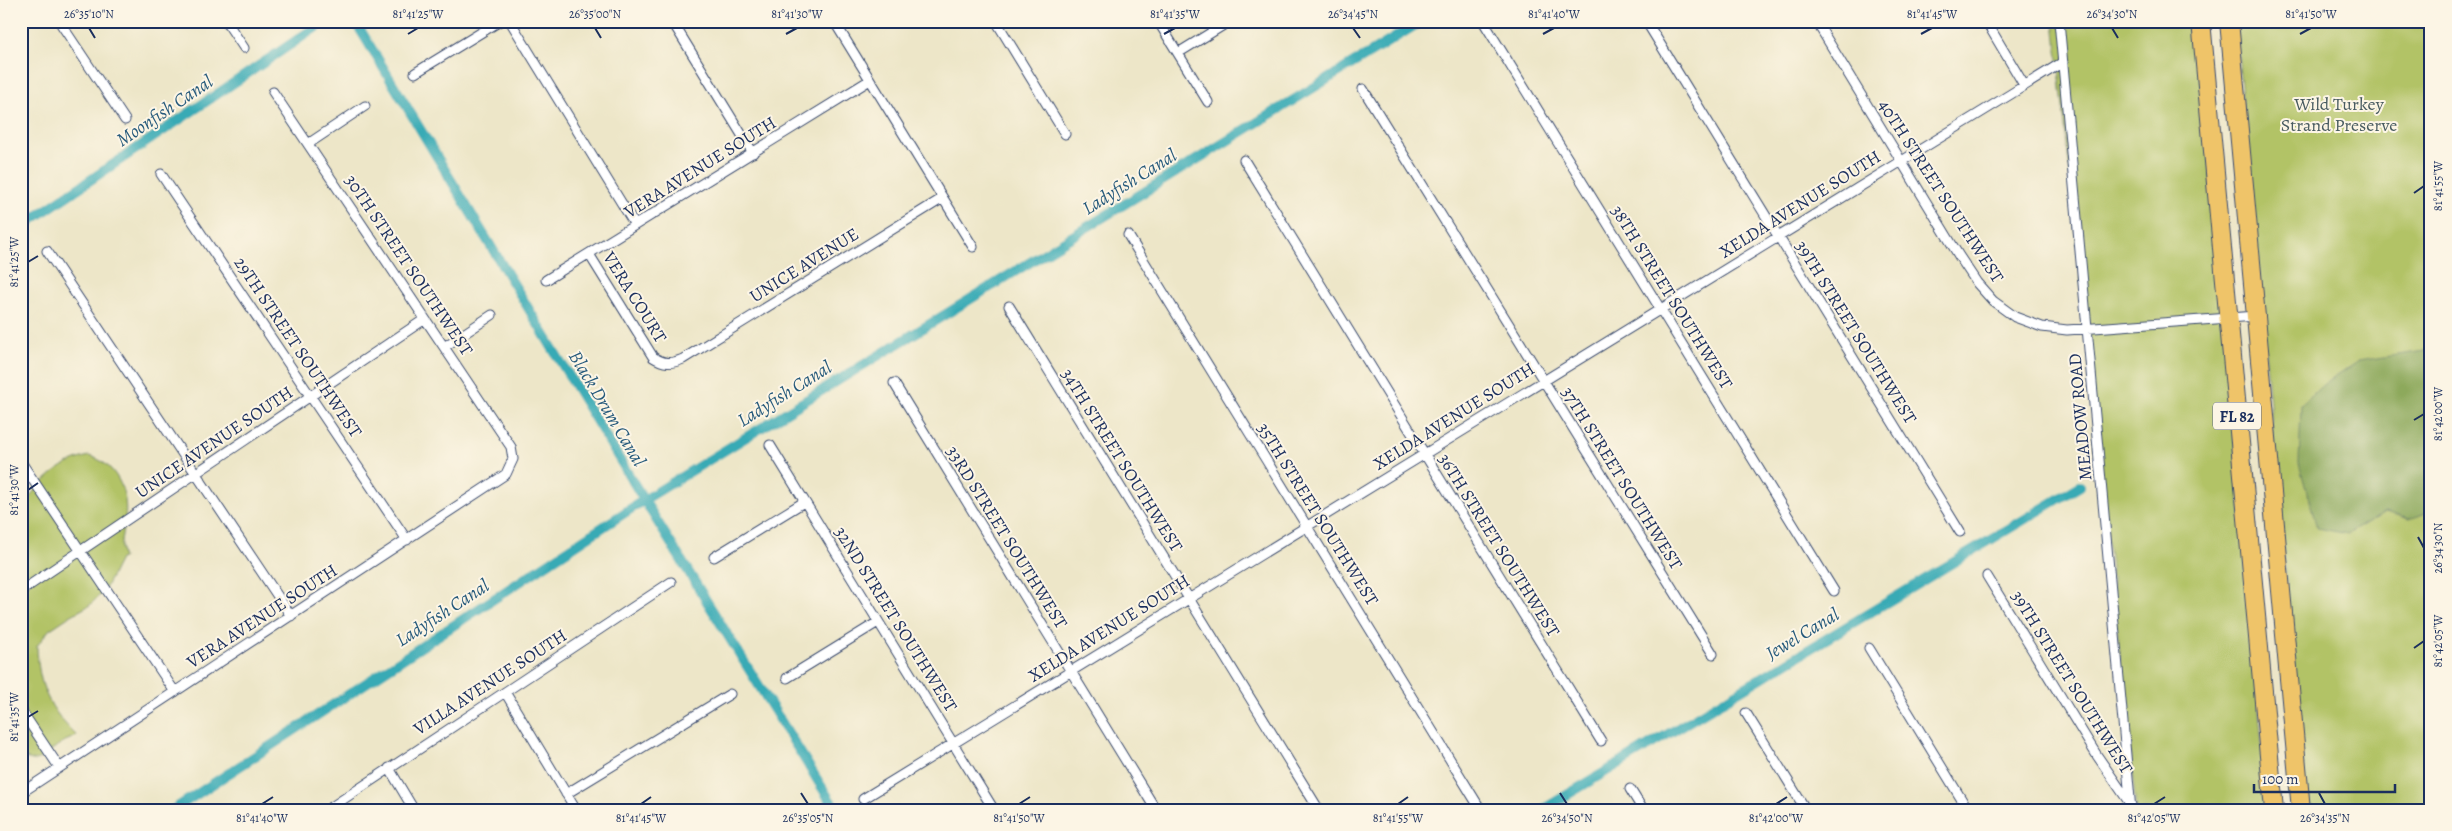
<svg xmlns="http://www.w3.org/2000/svg" width="2452" height="831" viewBox="0 0 2452 831" font-family="Alegreya,serif">
  <rect width="100%" height="100%" fill="#fcf5e5"/>
  <filter id="ink" filterUnits="userSpaceOnUse"><feTurbulence type="fractalNoise" baseFrequency=".02" numOctaves="2"/><feDisplacementMap in="SourceGraphic" scale="10" xChannelSelector="R" yChannelSelector="G"/><feConvolveMatrix kernelMatrix="1 2 1 2 8 2 1 2 1" color-interpolation-filters="sRGB"/></filter>
  <filter id="wash" filterUnits="userSpaceOnUse"><feTurbulence type="fractalNoise" baseFrequency=".0096" numOctaves="4" result="noise"/><feDisplacementMap in="SourceGraphic" scale="20" xChannelSelector="R" yChannelSelector="G"/><feGaussianBlur stdDeviation="1.12" result="paint"/><feColorMatrix in="noise" values="0 0 0 0 0 0 0 0 0 0 0 0 0 0 0 0 0 1.4 0 .05"/><feComposite in="paint" operator="in"/></filter>
  <g filter="url(#wash)">
    <rect width="100%" height="100%" fill="#ede6c8"/>
    <path fill="#b2c366" stroke="#667962" d="M2054 21H2196L2268 810H2136Z
      M2235 21H2431V810H2307Z
      M89 456C116 463 129 492 125 519 123 533 118 544 123 558L120 559 104 591 90 605 70 616 49 630 37 646C38 686 49 709 77 736L63 742 36 761 21 757V506C41 483 58 463 89 456Z"/>
    <path fill="#8da95b" stroke="#546c5c" d="M2431 350V511L2410 519 2385 512 2348 534 2317 528 2299 464 2301 405 2325 383 2358 361Z"/>
    <g fill="none" stroke-linecap="round" stroke-linejoin="round">
      <path stroke="#39aab5" stroke-width="10" d="M355 21 644 500 836 810
        M21 227 325 21
        M173 810 644 500 1422 21
        M1542 810 2080 486"/>
    </g>
  </g>
  <g filter="url(#ink)">
    <g fill="none" stroke-linecap="round" stroke-linejoin="round">
      <defs>
        <path id="street" d="M59 21 125 120
          M226 21 244 48
          M510 21 635 225
          M672 21 753 153
          M834 21 973 247
          M996 21 1065 134
          M1158 21 1208 102
          M1483 21 1834 591
          M1646 21 1960 532
          M1816 21 1959 256 1977 283 1993 301 2015 317 2042 327 2067 330 2256 316
          M1986 21 2024 85
          M2059 21 2131 810
          M1178 53 1230 21
          M415 73 500 21
          M1363 89 1713 654
          M308 144 365 106
          M1244 160 1601 741
          M161 174 407 540
          M21 214 22 216
          M1128 235 1481 810
          M47 251 291 616
          M589 254 653 357C664 364 671 364 683 359L943 198
          M546 280 870 80
          M1009 306 1319 810
          M444 347 492 315
          M894 383 1156 810
          M770 445 994 810
          M21 462 175 692
          M714 557 804 502
          M1987 576 2096 754 2131 805
          M21 591 425 319
          M1869 648 1968 810
          M787 678 878 622
          M505 692 576 810
          M21 710 59 767
          M1746 713 1806 810
          M389 768 414 810
          M1630 789 1643 810
          M21 793 506 474 513 459 511 447 273 92
          M566 794 730 694
          M863 799 2063 62
          M327 810 671 582"/>
        <path id="highway" d="M2201 21 2274 810
          M2229 21 2301 810"/>
      </defs>
      <use href="#street" stroke="#3a4a6e" stroke-width="11"/>
      <use href="#highway" stroke="#3a4a6e" stroke-width="20"/>
      <use href="#street" stroke="#fff" stroke-width="9"/>
      <use href="#highway" stroke="#efc469" stroke-width="18"/>
    </g>
  </g>
  <path fill="none" stroke="#1b2f5e" stroke-width="2" d="M89 28 95 38M595 28 601 38M1353 28 1360 38M2112 28 2118 38M408 34 418 28M786 34 797 28M1164 34 1175 28M1543 34 1554 28M1921 34 1932 28M2300 34 2311 28M2414 193 2424 186M28 262 38 256M2414 420 2424 414M28 490 38 483M2418 537 2424 548M2414 648 2424 641M28 717 38 711M801 793 808 804M1560 793 1567 804M2319 793 2325 804M262 804 273 797M641 804 651 797M1019 804 1030 797M1398 804 1408 797M1776 804 1787 797M2154 804 2165 797"/>
  <g text-anchor="middle" stroke-width="4" stroke-linejoin="round" paint-order="stroke">
    <rect fill="#fcf5e5" stroke="#5e6a86" stroke-width="1" x="2213" y="402.5" width="48" height="27" rx="4"/>
    <g font-size="16" font-weight="bold" fill="#1b2f5e">
      <text x="2237" y="422">FL 82</text>
    </g>
    <g font-size="18" fill="#485b60" stroke="#fcf5e5">
      <text x="2339" y="110">Wild Turkey<tspan x="2339" dy="21">Strand Preserve</tspan></text>
    </g>
    <g font-size="18" fill="#1b2f5e" stroke="#fcf5e5">
      <text transform="translate(700 167) rotate(-32)" y="6">VERA AVENUE SOUTH</text>
      <text transform="translate(1941 191) rotate(57)" y="6">40TH STREET SOUTHWEST</text>
      <text transform="translate(1800 204) rotate(-32)" y="6">XELDA AVENUE SOUTH</text>
      <text transform="translate(409 265) rotate(56)" y="6">30TH STREET SOUTHWEST</text>
      <text transform="translate(804 265) rotate(-32)" y="6">UNICE AVENUE</text>
      <text transform="translate(635 297) rotate(58)" y="6">VERA COURT</text>
      <text transform="translate(1672 297) rotate(58)" y="6">38TH STREET SOUTHWEST</text>
      <text transform="translate(1856 332) rotate(58)" y="6">39TH STREET SOUTHWEST</text>
      <text transform="translate(298 347) rotate(56)" y="6">29TH STREET SOUTHWEST</text>
      <text transform="translate(1454 416) rotate(-32)" y="6">XELDA AVENUE SOUTH</text>
      <text transform="translate(2080 417) rotate(-95)" y="6">MEADOW ROAD</text>
      <text transform="translate(214 442) rotate(-34)" y="6">UNICE AVENUE SOUTH</text>
      <text transform="translate(1122 460) rotate(58)" y="6">34TH STREET SOUTHWEST</text>
      <text transform="translate(1622 478) rotate(58)" y="6">37TH STREET SOUTHWEST</text>
      <text transform="translate(1318 514) rotate(58)" y="6">35TH STREET SOUTHWEST</text>
      <text transform="translate(1007 537) rotate(58)" y="6">33RD STREET SOUTHWEST</text>
      <text transform="translate(1499 545) rotate(58)" y="6">36TH STREET SOUTHWEST</text>
      <text transform="translate(262 616) rotate(-33)" y="6">VERA AVENUE SOUTH</text>
      <text transform="translate(896 619) rotate(58)" y="6">32ND STREET SOUTHWEST</text>
      <text transform="translate(1109 628) rotate(-32)" y="6">XELDA AVENUE SOUTH</text>
      <text transform="translate(490 682) rotate(-33)" y="6">VILLA AVENUE SOUTH</text>
      <text transform="translate(2072 682) rotate(58)" y="6">39TH STREET SOUTHWEST</text>
    </g>
    <g font-size="19" font-style="italic" fill="#265a7c" stroke="#fcf5e5">
      <text transform="translate(164 110) rotate(-34)" y="7">Moonfish Canal</text>
      <text transform="translate(1129 181) rotate(-32)" y="7">Ladyfish Canal</text>
      <text transform="translate(784 393) rotate(-32)" y="7">Ladyfish Canal</text>
      <text transform="translate(608 408) rotate(59)" y="7">Black Drum Canal</text>
      <text transform="translate(442 612) rotate(-33)" y="7">Ladyfish Canal</text>
      <text transform="translate(1802 633) rotate(-31)" y="7">Jewel Canal</text>
    </g>
  </g>
  <rect width="2452" height="831" fill="none" stroke="#fcf5e5" stroke-width="55"/>
  <path d="M2254 784v8h141v-8" fill="none" stroke="#1b2f5e" stroke-width="2.5"/>
  <text x="2262" y="784" font-size="15" fill="#1b2f5e" stroke="#fcf5e5" stroke-width="4" paint-order="stroke">100 m</text>
  <rect x="28" y="28" width="2396" height="776" fill="none" stroke="#1b2f5e" stroke-width="2"/>
  <g font-size="12" text-anchor="middle" fill="#1b2f5e">
    <text x="89" y="18">26°35'10"N</text>
    <text x="418" y="18">81°41'25"W</text>
    <text x="595" y="18">26°35'00"N</text>
    <text x="797" y="18">81°41'30"W</text>
    <text x="1175" y="18">81°41'35"W</text>
    <text x="1353" y="18">26°34'45"N</text>
    <text x="1554" y="18">81°41'40"W</text>
    <text x="1932" y="18">81°41'45"W</text>
    <text x="2112" y="18">26°34'30"N</text>
    <text x="2311" y="18">81°41'50"W</text>
    <text transform="translate(2438 186) rotate(-90)" y="4">81°41'55"W</text>
    <text transform="translate(14 262) rotate(-90)" y="4">81°41'25"W</text>
    <text transform="translate(2438 414) rotate(-90)" y="4">81°42'00"W</text>
    <text transform="translate(14 490) rotate(-90)" y="4">81°41'30"W</text>
    <text transform="translate(2438 548) rotate(-90)" y="4">26°34'30"N</text>
    <text transform="translate(2438 641) rotate(-90)" y="4">81°42'05"W</text>
    <text transform="translate(14 717) rotate(-90)" y="4">81°41'35"W</text>
    <text x="262" y="822">81°41'40"W</text>
    <text x="641" y="822">81°41'45"W</text>
    <text x="808" y="822">26°35'05"N</text>
    <text x="1019" y="822">81°41'50"W</text>
    <text x="1398" y="822">81°41'55"W</text>
    <text x="1567" y="822">26°34'50"N</text>
    <text x="1776" y="822">81°42'00"W</text>
    <text x="2154" y="822">81°42'05"W</text>
    <text x="2325" y="822">26°34'35"N</text>
  </g>
</svg>
